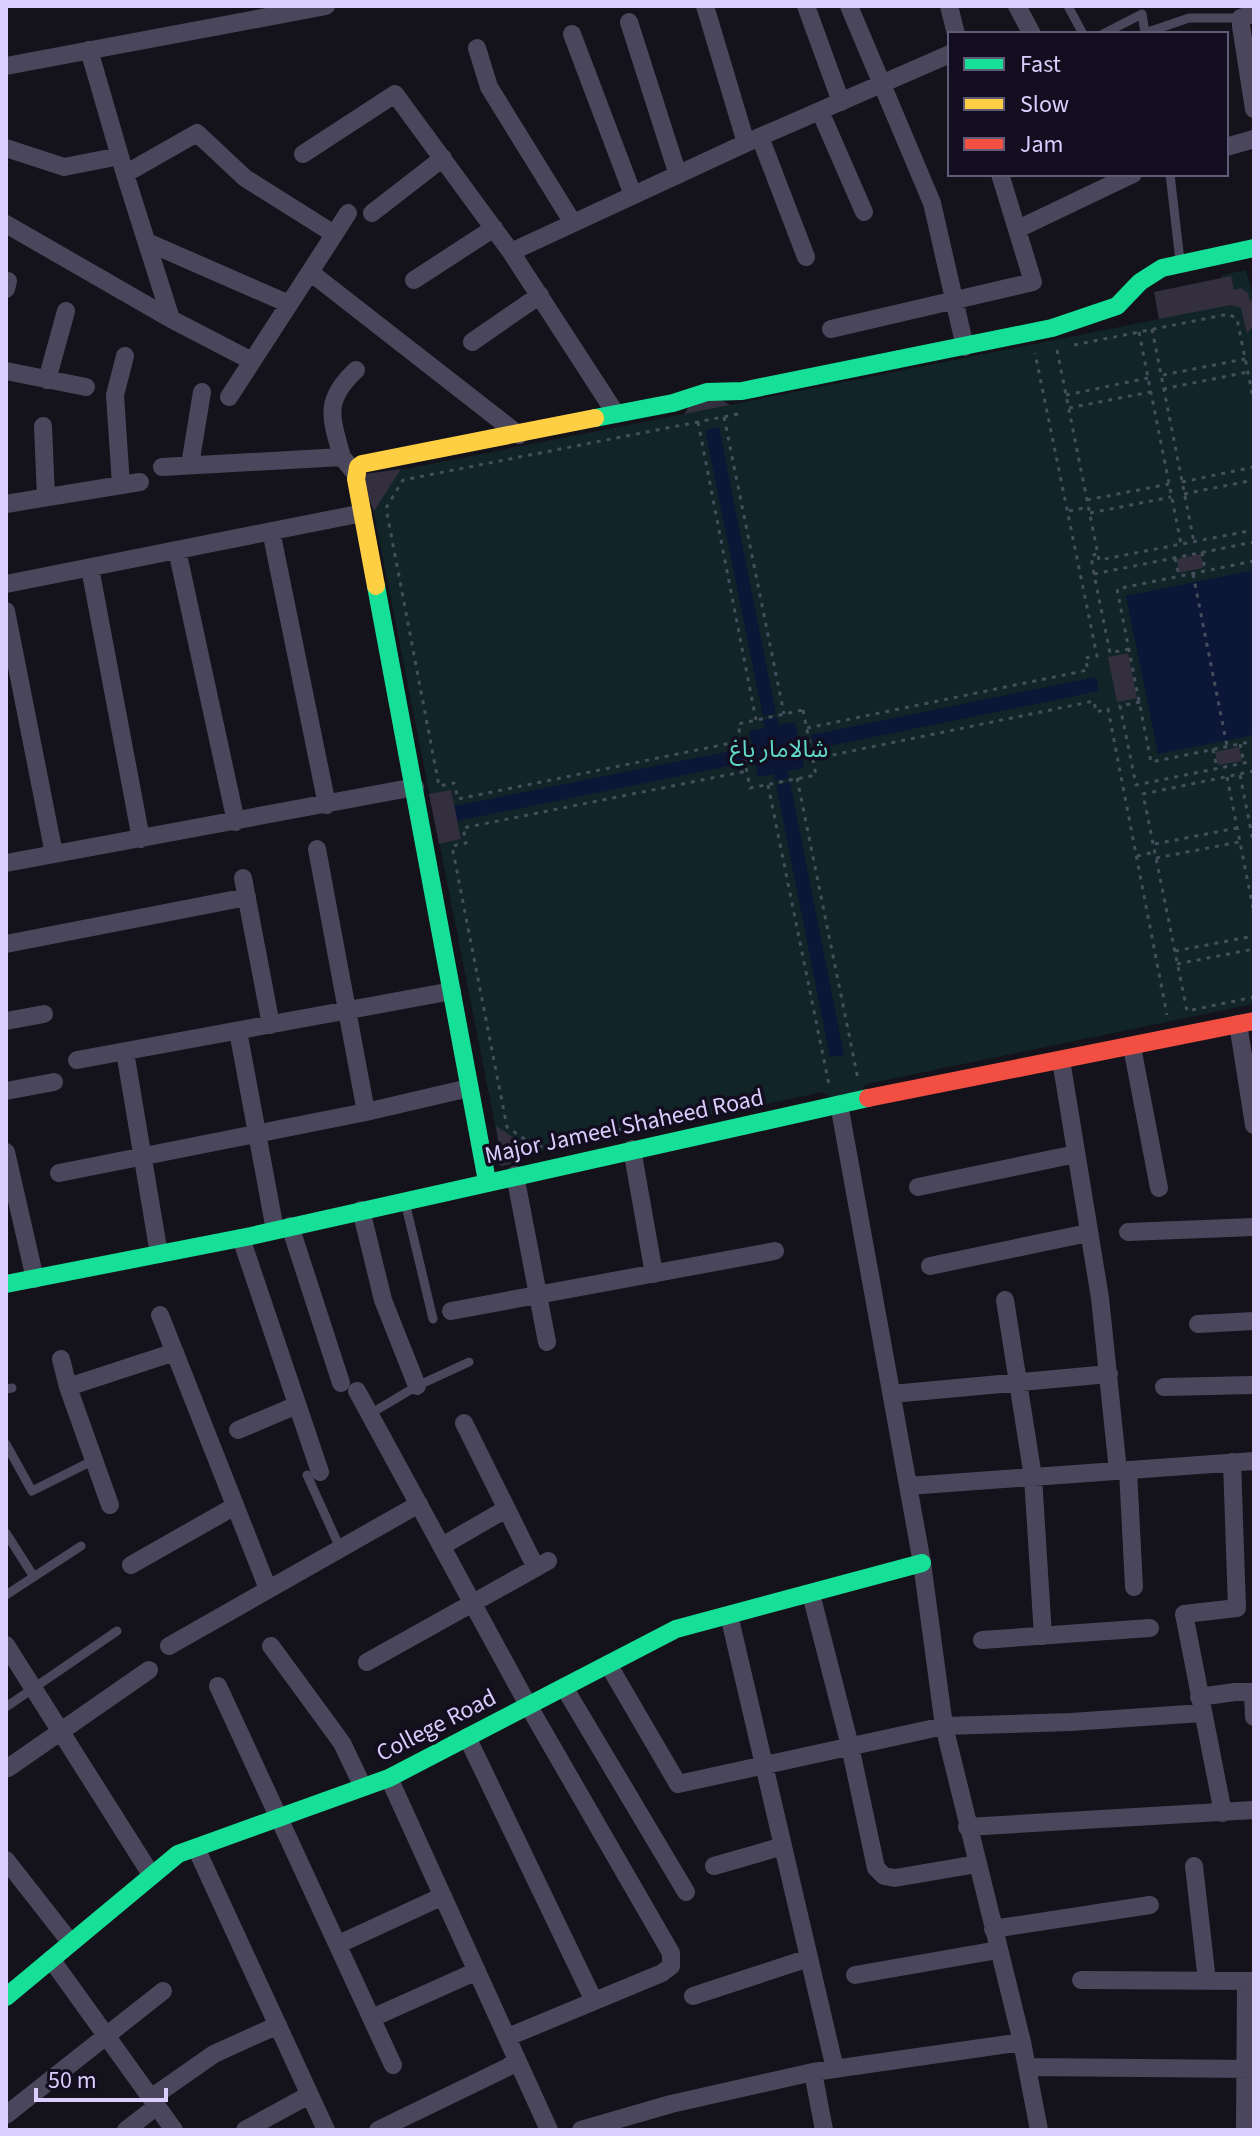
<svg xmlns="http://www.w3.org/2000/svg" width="1260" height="2136" viewBox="0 0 1260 2136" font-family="'Source Sans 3','Noto Sans Arabic',sans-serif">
  <rect width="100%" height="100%" fill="#14121b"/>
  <path fill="#112427" d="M1246 270 1254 300V1004L866 1084 858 1097 836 1101 823 1092 515 1156 510 1164 501 1166 495 1162 493 1153 499 1145 369 488 379 474 684 414 694 399 714 396 730 405 1159 319 1154 292 1222 279V275Z"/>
  <path fill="#0c1738" d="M719 427 776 714 763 716 705 430Z
    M1254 570V735L1158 754 1126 596Z
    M1096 677 1099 691 814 749 811 735Z
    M777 717 779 725 795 722 798 737 805 736 808 750 801 752 804 768 788 771 789 778 775 781 774 774 758 777 755 761 747 762 744 748 752 746 749 731 765 728 763 720Z
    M741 749 744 763 457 821 454 806Z
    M790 782 844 1055 830 1057 776 785Z"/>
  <path fill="#332f3e" d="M1231 276 1234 290 1241 288 1248 293 1250 301 1254 300V323L1247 334 1241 308 1231 305 1159 319 1154 292Z
    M714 396 730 405 684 414 694 399Z
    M401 469 374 511 358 475Z
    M1201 554 1203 568 1179 573 1177 559Z
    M1128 653 1137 698 1117 702 1108 657Z
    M1239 747 1242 761 1218 765 1215 752Z
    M451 790 461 839 439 844 429 794Z
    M496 1126 535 1152 514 1156 510 1164 501 1166 495 1162 493 1153 499 1146Z"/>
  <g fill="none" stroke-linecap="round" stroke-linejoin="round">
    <path stroke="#454e5c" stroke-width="3" stroke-dasharray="4 6" stroke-linecap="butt" d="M1152 329 1194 542
      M1139 332 1181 544
      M1074 345 1229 314 1237 319 1254 402
      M1057 350 1099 560 1254 530
      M1163 375 1245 359
      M1163 389 1248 372
      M1066 395 1148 378
      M1069 408 1150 392
      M738 414 403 480 386 508 439 786 454 783 458 799 741 741
      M724 417 784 714
      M698 422 756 720
      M1182 482 1254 467
      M1184 494 1254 480
      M1087 500 1169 484
      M1069 511 1088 507
      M1090 513 1171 497
      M1202 552 1205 571
      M1175 558 1179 576
      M1254 561 1117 589 1151 762 1254 741
      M1094 574 1091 556 1096 554
      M1193 574 1227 746
      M1129 649 1110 653 1094 574 1254 542
      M1140 702 1120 706 1136 785 1254 761
      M803 710 816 775 750 788 738 724Z
      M807 728 1088 670 1085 658 1097 656 1035 353
      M1240 744 1244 763
      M1213 749 1217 769
      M813 759 1094 701 1096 712 1108 709 1167 1015
      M1254 771 1143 794 1187 1011 1254 997
      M1240 775 1254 846
      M1227 777 1254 913
      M797 778 858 1079
      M768 785 829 1085
      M1155 844 1237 828
      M1137 856 1155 852
      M1156 858 1239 842
      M1175 951 1254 936
      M1177 964 1254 949
      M650 1123 536 1147 507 1127 452 846 466 843 463 828 747 771"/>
    <path stroke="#4a475c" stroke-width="9" d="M1068 6 1083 34
      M1103 34 1142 14 1145 33 1189 18H1241
      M1170 174 1180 261
      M405 1202 433 1319
      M6 1389 12 1388
      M370 1414 417 1386 469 1362
      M6 1444 32 1491 94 1460
      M307 1475 340 1548
      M6 1533 34 1577
      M6 1595 81 1546
      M6 1707 117 1631"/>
    <path stroke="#4a475c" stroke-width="18" d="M705 6 746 143
      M806 6 841 102
      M849 6 932 203 965 347
      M949 6 956 34
      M1017 6 1032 34
      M1254 13 1241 18V26L1254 109
      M629 22 678 175
      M572 34 633 195
      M477 48 489 87 573 223
      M89 50 125 174 197 133 245 178 334 234
      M6 66 326 6
      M820 111 864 212
      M760 137 806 257
      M1226 147 1254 139
      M6 148 64 167 120 156
      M303 154 395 94 511 252 616 414
      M125 174 171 319 252 361
      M348 213 310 272 519 435
      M372 213 443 158
      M6 224 171 319
      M1018 229 1133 174
      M147 242 289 304
      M511 252 746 143 950 54
      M414 280 494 228
      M6 289 8 281
      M831 329 1033 282 1000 174
      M472 342 540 295
      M6 371 86 387
      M47 380 66 311
      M229 397 310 272
      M43 426 46 497
      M342 457C331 417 323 401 356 370
      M190 465 202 392
      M162 467 342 457 355 473
      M121 485 115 395 125 356
      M6 504 140 482
      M271 531 327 805
      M177 550 236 822
      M90 568 141 839
      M6 584 363 513
      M6 611 54 854
      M317 849 366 1112
      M6 863 415 787
      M243 878 271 1025
      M6 944 247 897
      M6 1021 44 1014
      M1238 1024 1254 1125
      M238 1031 275 1230
      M1132 1047 1159 1188
      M125 1052 159 1254
      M77 1060 452 991
      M1061 1060 1100 1298 1118 1471
      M6 1091 54 1082
      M839 1104 922 1563 944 1726 1022 2042 1039 2130
      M632 1149 654 1274
      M6 1152 35 1279
      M59 1173 366 1112 469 1088
      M515 1175 547 1342
      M918 1187 1076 1154
      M361 1210 383 1300 417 1386
      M290 1226 341 1383
      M1128 1232 1254 1227
      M241 1238 320 1472
      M930 1266 1088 1233
      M1005 1300 1033 1477 1043 1636
      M451 1311 775 1251
      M160 1315 268 1589
      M1198 1324 1254 1321
      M61 1359 68 1387 175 1352
      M68 1387 110 1505
      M1164 1387 1254 1385
      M357 1391 528 1705 671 1953V1966L662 1973 508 2037
      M892 1394 1109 1374
      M464 1423 536 1568
      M238 1430 297 1405
      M1128 1470 1134 1587
      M908 1486 1254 1461
      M442 1546 506 1509
      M131 1565 235 1506
      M811 1594 850 1746 876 1868 884 1876 895 1878 977 1864
      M729 1615 835 2069
      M982 1640 1150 1628
      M6 1645 152 1876
      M169 1646 419 1504
      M271 1646 342 1743 363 1787
      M367 1662 548 1561
      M608 1664 678 1784 944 1726 1071 1722 1202 1713
      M218 1686 393 2065
      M564 1687 686 1892
      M1253 1692 1254 1717
      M1199 1697 1235 1692H1254
      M467 1737 594 2001
      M8 1768 149 1670
      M389 1778 549 2130
      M1223 1813 1184 1614 1237 1608 1232 1462
      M967 1827 1254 1810
      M196 1848 326 2130
      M6 1860 71 1943
      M714 1866 783 1846
      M1194 1866 1207 1981
      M993 1929 1150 1905
      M339 1944 443 1896
      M51 1959 174 2130
      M855 1975 998 1950
      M1081 1980 1254 1981
      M693 1996 809 1958
      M372 2018 477 1971
      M1027 2067 1254 2069
      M813 2072 824 2130
      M151 2098 214 2054 278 2025
      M6 2115 163 1991
      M126 2130 157 2106
      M245 2130 309 2095
      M378 2130 508 2067 515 2061
      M581 2130 671 2104 813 2072 1022 2042
      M1245 2130 1246 1981"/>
    <path stroke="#16e098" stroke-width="18" d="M595 418 673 403 707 392 742 391 1052 328 1117 306 1140 282 1162 268 1254 248
      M376 586 487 1181
      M6 1284 251 1236 868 1098
      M6 1997 178 1854 389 1778 676 1629 922 1563"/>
    <path stroke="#ffcf43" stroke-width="18" d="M376 586 356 479 358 467 362 464 595 418"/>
    <path stroke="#f24e42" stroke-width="18" d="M868 1098 1254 1021"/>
  </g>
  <g text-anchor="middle" stroke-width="7" stroke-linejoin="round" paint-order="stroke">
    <g font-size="24" fill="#5ed9c8" stroke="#130e1f">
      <text x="779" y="757">شالامار باغ</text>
    </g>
    <g font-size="24" fill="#d9cefd" stroke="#130e1f">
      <text transform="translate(624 1126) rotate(-12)" y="8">Major Jameel Shaheed Road</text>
      <text transform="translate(436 1725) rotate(-27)" y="8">College Road</text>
    </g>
  </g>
  <rect width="1260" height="2136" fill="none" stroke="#d9cefd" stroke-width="16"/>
  <rect x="948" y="32" width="280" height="144" fill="#130e1f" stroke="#625b78" stroke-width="2"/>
  <rect x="964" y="58" width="40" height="12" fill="#16e098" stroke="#625b78" stroke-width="2"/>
  <text x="1020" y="72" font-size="24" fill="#d9cefd">Fast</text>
  <rect x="964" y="98" width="40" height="12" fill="#ffcf43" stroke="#625b78" stroke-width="2"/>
  <text x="1020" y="112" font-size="24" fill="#d9cefd">Slow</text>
  <rect x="964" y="138" width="40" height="12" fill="#f24e42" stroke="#625b78" stroke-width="2"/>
  <text x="1020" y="152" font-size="24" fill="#d9cefd">Jam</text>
  <path d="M36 2088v12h130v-12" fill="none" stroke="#d9cefd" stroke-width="4"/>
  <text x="48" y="2088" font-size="24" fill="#d9cefd" stroke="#130e1f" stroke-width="6" paint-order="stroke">50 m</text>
</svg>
